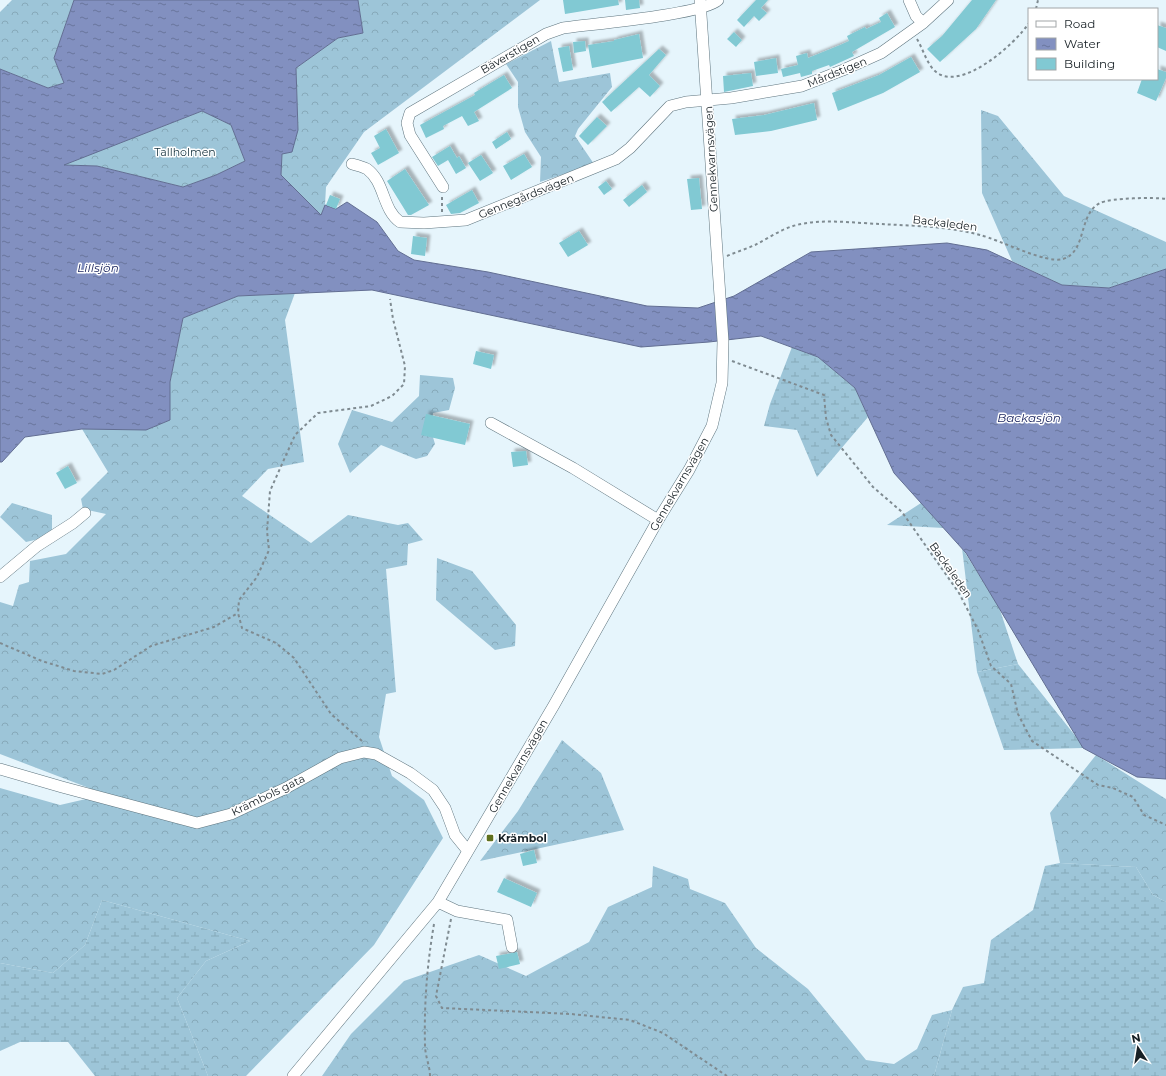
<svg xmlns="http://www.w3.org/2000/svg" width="1166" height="1076" viewBox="0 0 1166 1076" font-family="Montserrat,sans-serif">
  <defs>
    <pattern id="forest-crowns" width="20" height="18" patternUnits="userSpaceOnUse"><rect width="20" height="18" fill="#9dc5d8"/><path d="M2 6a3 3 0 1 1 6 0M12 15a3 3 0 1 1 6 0" fill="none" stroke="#86a9b9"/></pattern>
    <pattern id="wetland-marsh" width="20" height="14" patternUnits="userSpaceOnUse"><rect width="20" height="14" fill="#9dc5d8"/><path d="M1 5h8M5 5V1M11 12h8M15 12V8" fill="none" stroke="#86a9b9"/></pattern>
    <pattern id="water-ripples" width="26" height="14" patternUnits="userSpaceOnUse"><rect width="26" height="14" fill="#8290c0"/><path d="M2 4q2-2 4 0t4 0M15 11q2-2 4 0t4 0" fill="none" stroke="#69759c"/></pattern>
    <filter id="shadow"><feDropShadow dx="3.5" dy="-3.5" stdDeviation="1" flood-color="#0004"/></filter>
  </defs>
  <rect width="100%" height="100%" fill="#e6f5fc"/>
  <path fill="url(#forest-crowns)" d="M12 0H74L54 58 64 83 48 88 0 69V12Z
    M358 0H540L364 132 326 187 325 205 321 215 281 175 282 154 298 130 296 68 338 38 363 33Z
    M551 41 559 82 610 73 612 87 578 129 575 136 594 164 540 182 541 157 525 132 518 107V82L506 64Z
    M981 110 998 116 1064 196 1166 242V269L1109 288 1062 285 1012 261 982 193Z
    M202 111 231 125 245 161 216 175 183 187 97 166 62 165Z
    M295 293 285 320 304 462 268 469 242 496 311 543 348 515 398 525 408 523 423 540 408 544 407 565 386 569 396 692 386 694 379 737 392 776 424 800 443 838 374 945 246 1076H208L177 998 206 961 250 941 102 900 85 945 53 973 0 963V788L60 805 86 799 89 788 0 754V602L13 606 19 585 29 582 30 561 66 554 106 514 83 509 81 499 108 472 82 429H148L170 420V382L183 318 238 296Z
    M420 375 453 378 455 388 449 410 433 413 432 434 435 444 427 456 416 459 381 445 350 473 338 444 352 410 392 422 419 396Z
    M12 503 52 515V536L26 542 0 517Z
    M921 503 944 528 887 525Z
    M962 548 999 607 1018 664 977 672Z
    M437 558 472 571 516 625 515 646 495 650 436 600Z
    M562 740 601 773 624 830 480 861 518 811Z
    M1096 755 1166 799V902L1153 895 1136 867 1060 863 1050 813Z
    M653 866 688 879 690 889 725 903 756 948 808 989 866 1060 894 1064 917 1049 932 1015 952 1010 934 1076H322L351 1034 404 981 479 955 526 976 589 942 608 907 652 887Z"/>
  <path fill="url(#wetland-marsh)" d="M792 347 818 357 855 388 868 417 817 477 797 430 764 426 770 404Z
    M1018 664 1081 743 1083 748 1004 750 977 672Z
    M1060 863 1136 867 1153 895 1166 902V1076H934L952 1010 963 987 984 983 991 940 1033 910 1045 866Z
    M102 900 250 941 206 961 177 998 208 1076H95L68 1042H20L0 1051V963L53 973 85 945Z"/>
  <path fill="url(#water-ripples)" stroke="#626e92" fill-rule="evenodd" d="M74 0H358L363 33 338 38 296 68 298 130 292 152 282 154 281 175 321 215 325 205 336 209 347 202 377 222 398 251 414 260 488 272 647 306 698 308 734 296 811 252 947 243 987 250 1062 285 1109 288 1166 269V779L1137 777 1083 748 966 553 894 473 855 388 818 357 761 336 709 342 641 347 372 290 238 296 183 318 170 382V420L146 430 82 429 25 437 2 462H0V69L48 88 64 83 54 58ZM202 111 231 125 245 161 216 175 183 187 97 166 64 165Z"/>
  <path fill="#81c9d3" filter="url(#shadow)" d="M563 0H618L619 5 565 14Z
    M625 0H639L640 8 626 10Z
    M756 0H768L761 8 767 13 759 21 754 16 744 27 737 20Z
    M972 0H996L976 29 940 62 927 49 942 36Z
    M887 13 895 27 852 52 854 56 830 67 829 65 812 71V74L801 77 800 73 783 77 781 69 798 65 796 56 807 53 808 58 840 45 849 41 847 36 865 27 866 29 881 22 879 18Z
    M1157 25 1166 28V51L1157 47Z
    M734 32 742 40 736 47 727 39Z
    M639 34 643 58 592 68 588 45 614 41V40Z
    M585 41 586 51 574 53 573 42Z
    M569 46 573 70 563 72 558 48Z
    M659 49 666 55 649 75 660 86 650 97 639 87 611 112 602 102Z
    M911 57 920 72 883 93 838 111 832 93 879 75Z
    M776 58 778 73 756 76 754 62Z
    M1157 69 1166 72V78L1156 101 1137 93 1142 79H1157Z
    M751 73 753 86 724 92 723 76Z
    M504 75 512 88 474 112 479 121 468 126 462 116 443 126 444 129 426 138 420 125 475 95 474 93Z
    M814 103 817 120 771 131 735 135 732 119 764 115Z
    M597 117 607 126 588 145 579 136Z
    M386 129 399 153 378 165 371 153 380 148 374 136Z
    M507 132 511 139 496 149 492 142Z
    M450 146 457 158 459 156 466 168 456 174 448 160 438 166 432 157Z
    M524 154 532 167 511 180 503 166Z
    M481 155 493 173 480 181 468 163Z
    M405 169 429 205 411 215H408L387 181Z
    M699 178 702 209 691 210 687 179Z
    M606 181 612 189 604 195 598 187Z
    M642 185 647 192 629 207 623 200Z
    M472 190 479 203 460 213 451 214 446 205Z
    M330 195 340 199 336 209 326 205Z
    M579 231 588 245 568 257 559 243Z
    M413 236 427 238 425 256 411 254Z
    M476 351 494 355 491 369 473 364Z
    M426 414 470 424 465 445 421 435Z
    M526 451 528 465 513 467 511 452Z
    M68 466 77 483 65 489 56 473Z
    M534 850 537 863 523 866 520 854Z
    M504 878 537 893 531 907 497 892Z
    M517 952 520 964 499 969 496 956Z"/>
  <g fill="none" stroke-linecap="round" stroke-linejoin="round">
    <defs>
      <path id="minor" d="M909 0 916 16 923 23
        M352 164C356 165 363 167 367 169 385 182 382 209 400 222L424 223 466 220 616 159 630 148 670 106 686 102 731 98 802 86 843 70 881 53 923 23 948 0
        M443 187 410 135 407 123 410 113 546 34 563 28C590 24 702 15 718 0
        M491 423 573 468 658 520
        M0 577 37 546 73 523 85 513
        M0 769 62 787 197 823 231 814 286 788 340 758 364 752 376 754 410 773 433 790 445 808 455 835 468 851
        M438 902 457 911 507 920 512 947
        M293 1076 438 902 554 705 658 520 689 470 712 426 722 383 723 341 700 0"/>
    </defs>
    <use href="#minor" stroke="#5f757f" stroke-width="12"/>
    <path stroke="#7f8b91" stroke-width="2" stroke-dasharray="3 3" stroke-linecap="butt" d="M1036 9 1038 0
      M917 39C923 49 927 64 935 71 960 94 1016 43 1029 23
      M442 212V196
      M727 256C736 252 746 249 755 245 767 239 780 230 793 226 820 218 853 223 881 224 913 226 948 226 980 235 1000 240 1046 264 1063 259 1087 252 1078 214 1100 203 1110 198 1154 197 1166 199
      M732 361 824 395 826 418 831 435 873 487 902 512 959 593 978 630 991 666 1011 684 1018 714 1032 741 1098 785 1113 788 1133 797 1144 815 1166 825
      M0 643 42 661 74 671 102 674 114 670 151 646 214 627 238 613
      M362 741 331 714 294 658 276 643 242 628 238 613 239 600 257 577 269 550 267 531 270 491 295 435 318 413 371 406 392 396 404 384 405 366 393 319 390 299
      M451 919 436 996 442 1008 571 1014 630 1020 663 1033 727 1076
      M430 1076C430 1066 425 1056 425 1045 424 1004 427 965 434 924"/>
    <use href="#minor" stroke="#fff" stroke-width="11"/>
  </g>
  <rect fill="#60711f" stroke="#fff" stroke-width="1.5" x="486" y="834" width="8" height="8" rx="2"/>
  <g text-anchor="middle" stroke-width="3" stroke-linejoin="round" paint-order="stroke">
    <g font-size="11" fill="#172025" stroke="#fff">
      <text transform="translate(510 54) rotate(-30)" y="4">Bäverstigen</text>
      <text transform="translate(837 72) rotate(-22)" y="4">Mårdstigen</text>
      <text transform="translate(711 159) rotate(-93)" y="4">Gennekvarnsvägen</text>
      <text transform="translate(526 196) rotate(-22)" y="4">Gennegårdsvägen</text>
      <text transform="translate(945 223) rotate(7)" y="4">Backaleden</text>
      <text transform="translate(679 484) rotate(-60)" y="4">Gennekvarnsvägen</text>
      <text transform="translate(951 570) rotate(55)" y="4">Backaleden</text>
      <text transform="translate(518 766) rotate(-60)" y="4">Gennekvarnsvägen</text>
      <text transform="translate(268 795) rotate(-26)" y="4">Krämbols gata</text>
    </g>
    <g font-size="11" fill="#15323e" stroke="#fff">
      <text x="185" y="156">Tallholmen</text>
    </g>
    <g font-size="11" font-weight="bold" fill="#172025" stroke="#fff" text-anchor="start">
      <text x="498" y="842">Krämbol</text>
    </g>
    <g font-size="12" font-style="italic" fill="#1c2660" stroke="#fff">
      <text x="98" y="272">Lillsjön</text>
      <text x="1029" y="422">Backasjön</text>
    </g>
  </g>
  <rect x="1028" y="8" width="130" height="72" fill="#ffffff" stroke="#a2a6a8"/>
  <rect x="1036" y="21" width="20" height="6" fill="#ffffff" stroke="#a2a6a8"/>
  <text x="1064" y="28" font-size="12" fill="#172025">Road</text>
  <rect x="1036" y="38" width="20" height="12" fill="url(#water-ripples)" stroke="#a2a6a8"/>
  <text x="1064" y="48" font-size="12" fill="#172025">Water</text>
  <rect x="1036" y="58" width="20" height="12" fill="#81c9d3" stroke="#a2a6a8"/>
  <text x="1064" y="68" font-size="12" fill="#172025">Building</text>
  <g transform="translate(1138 1048) rotate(348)" stroke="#ffffff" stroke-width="3" paint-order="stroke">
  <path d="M0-3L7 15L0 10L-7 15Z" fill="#172025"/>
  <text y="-6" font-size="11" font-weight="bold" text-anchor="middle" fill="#172025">N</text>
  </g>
</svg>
